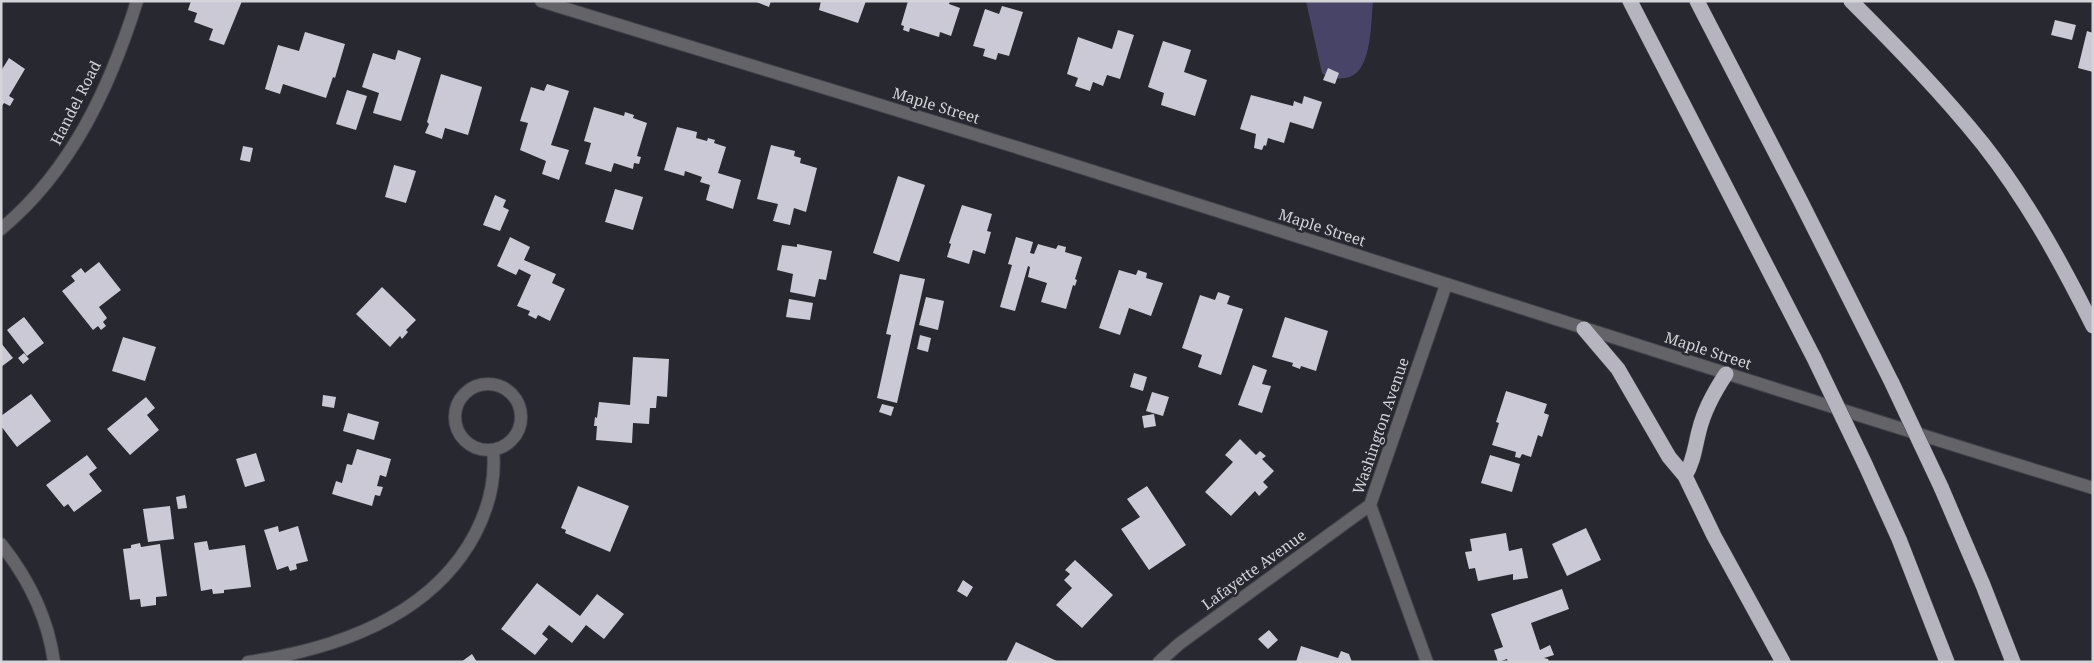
<svg xmlns="http://www.w3.org/2000/svg" width="2094" height="663" viewBox="0 0 2094 663" font-family="'Noto Serif',serif">
  <rect width="100%" height="100%" fill="#282830"/>
  <path fill="#484467" d="M1306 1H1373C1371 21 1372 69 1350 77 1344 79 1336 78 1330 79L1322 73Z"/>
  <path fill="#cac9d5" d="M191 1H242L224 45 209 40 213 29 194 22 197 13 188 10Z
    M754 1H771L769 7Z
    M821 1H866L858 23 819 10Z
    M908 1H950L949 4 960 8 951 36 940 32 939 37 910 28 909 32 903 30 904 26 901 25Z
    M1002 6 1023 12 1009 56 998 53 996 60 983 56 985 49 973 46 985 9 999 14Z
    M2055 20 2076 25 2072 40 2051 35Z
    M1118 30 1134 35 1120 79 1107 75 1103 86 1093 82 1090 91 1075 86 1078 78 1067 74 1078 37 1112 49Z
    M2087 31 2093 33V72L2078 68Z
    M305 32 345 44 335 78 333 77 326 98 283 84 280 94 265 89 278 45 299 51Z
    M1163 41 1191 50 1184 72 1207 80 1195 116 1161 105 1164 93 1148 87Z
    M398 50 421 58 401 121 373 113 379 93 362 87 373 53 395 60Z
    M9 58 25 69 9 96 14 99 10 106 4 103 1 107V71Z
    M1328 68 1339 73 1335 84 1323 80Z
    M441 74 482 87 468 135 445 128 442 139 425 133 429 124 427 122Z
    M547 84 569 91 551 145 569 150 559 180 542 174 546 161 520 150 528 123 520 121 531 87 544 91Z
    M347 90 367 96 356 130 336 124Z
    M1251 95 1293 106 1294 101 1302 104 1304 96 1322 102 1313 129 1290 122 1284 143 1268 138 1266 146 1264 145 1262 150 1254 148 1256 134 1240 129Z
    M594 107 624 116 625 112 634 115 633 118 647 123 637 156 641 157 639 164 634 163 633 169 614 163 611 172 585 164 591 143 584 141Z
    M677 127 697 132 696 138 707 141 708 138 715 140 714 143 726 147 718 173 741 180 733 209 706 200 710 185 700 182 702 177 685 171 684 176 664 170Z
    M771 145 795 151 794 156 801 158 800 163 817 168 806 212 794 208 790 225 773 221 778 204 757 199Z
    M243 146 253 148 250 162 240 160Z
    M394 165 416 171 406 203 385 197Z
    M898 176 925 185 899 262 873 253Z
    M615 189 643 197 633 230 605 222Z
    M495 195 506 200 503 207 509 210 500 231 483 225Z
    M962 205 992 214 987 231 991 232 985 254 973 250 969 264 947 257 951 244 949 243Z
    M510 237 530 247 524 260 556 274 552 283 565 289 550 321 538 315 536 319 528 315 530 311 517 306 531 275 519 269 516 275 497 266Z
    M1016 237 1033 242 1030 253 1034 254 1038 244 1056 249 1058 245 1066 247 1065 252 1082 257 1075 279 1077 280 1075 286 1073 285 1066 309 1041 302 1047 283 1028 277 1030 267 1028 266 1015 311 1000 307 1012 265 1008 264Z
    M797 244 832 251 826 280 819 279 815 297 790 292 793 274 777 270 782 245 797 247Z
    M99 262 121 290 99 307 107 318 103 322 106 326 101 330 98 326 93 330 62 291 75 281 71 276 81 268 85 273Z
    M1119 270 1136 275 1138 270 1147 273 1146 278 1163 283 1151 316 1129 308 1120 335 1099 328Z
    M900 274 925 279 897 403 877 398 891 335 886 334Z
    M382 287 416 320 406 330 408 332 402 339 400 336 390 347 356 314Z
    M1218 292 1230 296 1227 304 1243 309 1221 375 1198 367 1202 355 1182 348 1200 295 1215 300Z
    M926 297 944 301 938 330 919 325Z
    M789 299 813 303 810 320 786 317Z
    M24 317 44 343 27 356 7 330Z
    M1285 317 1328 331 1316 371 1301 366 1300 369 1292 366 1293 363 1272 357Z
    M920 335 931 338 928 352 917 349Z
    M123 337 156 347 145 381 112 371Z
    M1 343 13 358 1 367Z
    M24 353 29 359 23 364 18 358Z
    M633 357 669 359 667 397 657 396 656 408H650L649 424 633 423 632 443 596 440 597 426H594L595 417 597 418 599 402 630 405Z
    M1253 365 1267 370 1262 384 1271 386 1262 413 1238 405Z
    M1134 373 1147 377 1143 391 1130 387Z
    M1506 391 1547 404 1544 413 1549 415 1542 437 1538 435 1531 457 1522 454 1520 458 1515 457 1516 452 1492 445 1499 423 1496 422Z
    M1152 392 1169 397 1163 416 1146 411Z
    M31 394 51 421 17 447 1 426V416Z
    M323 395 336 397 334 408 322 406Z
    M146 397 155 408 147 415 159 430 130 455 107 429Z
    M882 404 894 407 891 416 879 412Z
    M348 413 379 422 374 440 343 431Z
    M1154 414 1156 426 1144 428 1142 416Z
    M1240 439 1256 455 1260 451 1266 456 1262 459 1274 471 1263 482 1268 487 1259 496 1255 491 1231 516 1205 492 1233 462 1225 455Z
    M357 449 391 459 386 477 380 475 377 486 383 487 380 496 375 495 372 506 332 494 336 481 342 483 347 464 352 465Z
    M256 453 265 481 245 487 236 459Z
    M87 455 97 468 89 474 102 491 74 512 68 504 64 507 46 485Z
    M1490 455 1520 464 1512 492 1481 483Z
    M578 486 629 506 610 552 565 533 566 530 561 528Z
    M1147 486 1186 545 1149 570 1121 529 1140 517 1127 499Z
    M185 495 187 508 178 509 176 497Z
    M170 506 174 539 148 542 143 509Z
    M278 526 279 532 298 526 308 561 296 564 297 569 290 571 288 566 277 570 264 530Z
    M1586 528 1601 560 1567 576 1552 544Z
    M1506 533 1509 551 1522 548 1528 578 1513 580V574L1478 581 1475 568 1469 569 1465 552 1472 551 1470 539Z
    M207 541 209 550 245 545 251 587 224 590V593L213 594 212 589 201 591 194 543Z
    M140 543 141 547 160 544 167 596 156 597V605L141 607 140 599 130 600 123 549 131 548V545Z
    M1075 560 1113 595 1082 628 1056 605 1072 588 1064 580 1070 574 1065 570Z
    M963 580 973 587 967 597 957 591Z
    M537 583 580 616 597 594 624 614 604 639 586 625 572 643 549 625 542 634 548 639 535 655 501 629Z
    M1562 589 1569 609 1531 623 1540 650 1550 645 1554 655 1544 658 1548 659 1549 662H1508L1507 659 1498 662 1494 650 1503 647 1491 614Z
    M1269 630 1278 640 1268 649 1258 639Z
    M1016 642 1059 662H1006Z
    M1301 646 1338 658 1341 651 1349 654 1352 662H1296Z
    M472 654 477 662H461Z"/>
  <g fill="none" stroke-linecap="round" stroke-linejoin="round">
    <defs>
      <path id="minor" d="M541 1C742 63 943 123 1142 187 1459 287 1775 391 2093 488
        M1 229C72 170 110 87 137 1
        M455 417a33 33 0 1 1 66 0a33 33 0 1 1-66 0Z
        M1 544C28 578 48 618 54 662
        M248 662C336 649 431 617 475 534 488 509 496 479 493 450
        M1159 662 1179 644 1370 505
        M1427 662 1370 505 1446 285"/>
      <path id="highway" d="M1630 1 1814 358
        M1697 1 1800 200 1892 383
        M1851 1C1897 47 1942 93 1983 144 2027 200 2061 262 2093 326
        M1584 329 1618 369 1669 457 1685 476 1714 536 1783 662
        M1865 464 1899 539 1947 662
        M1685 476C1694 461 1695 446 1699 431 1704 410 1714 392 1726 374
        M1941 487 1983 585 2013 662"/>
    </defs>
    <use href="#minor" stroke="#43434b" stroke-width="14"/>
    <use href="#highway" stroke="#43434b" stroke-width="16"/>
    <use href="#minor" stroke="#636368" stroke-width="12"/>
    <use href="#highway" stroke="#b5b4bf" stroke-width="15"/>
    <defs>
      <path id="highway-bridge" d="M1814 358 1865 464
        M1892 383 1941 487"/>
    </defs>
    <use href="#highway-bridge" stroke="#43434b" stroke-width="16" stroke-linecap="butt"/>
    <use href="#highway-bridge" stroke="#b5b4bf" stroke-width="15"/>
  </g>
  <g text-anchor="middle" stroke-width="5" stroke-linejoin="round" paint-order="stroke">
    <g font-size="15" fill="#d3d3d8" stroke="#282830">
      <text transform="translate(76 103) rotate(-63)" y="5">Handel Road</text>
      <text transform="translate(936 106) rotate(17)" y="5">Maple Street</text>
      <text transform="translate(1322 228) rotate(18)" y="5">Maple Street</text>
      <text transform="translate(1708 351) rotate(18)" y="5">Maple Street</text>
      <text transform="translate(1381 426) rotate(-71)" y="5">Washington Avenue</text>
      <text transform="translate(1254 570) rotate(-36)" y="5">Lafayette Avenue</text>
    </g>
  </g>
  <rect width="2094" height="663" fill="none" stroke="#d3d3d8" stroke-width="5"/>
</svg>
